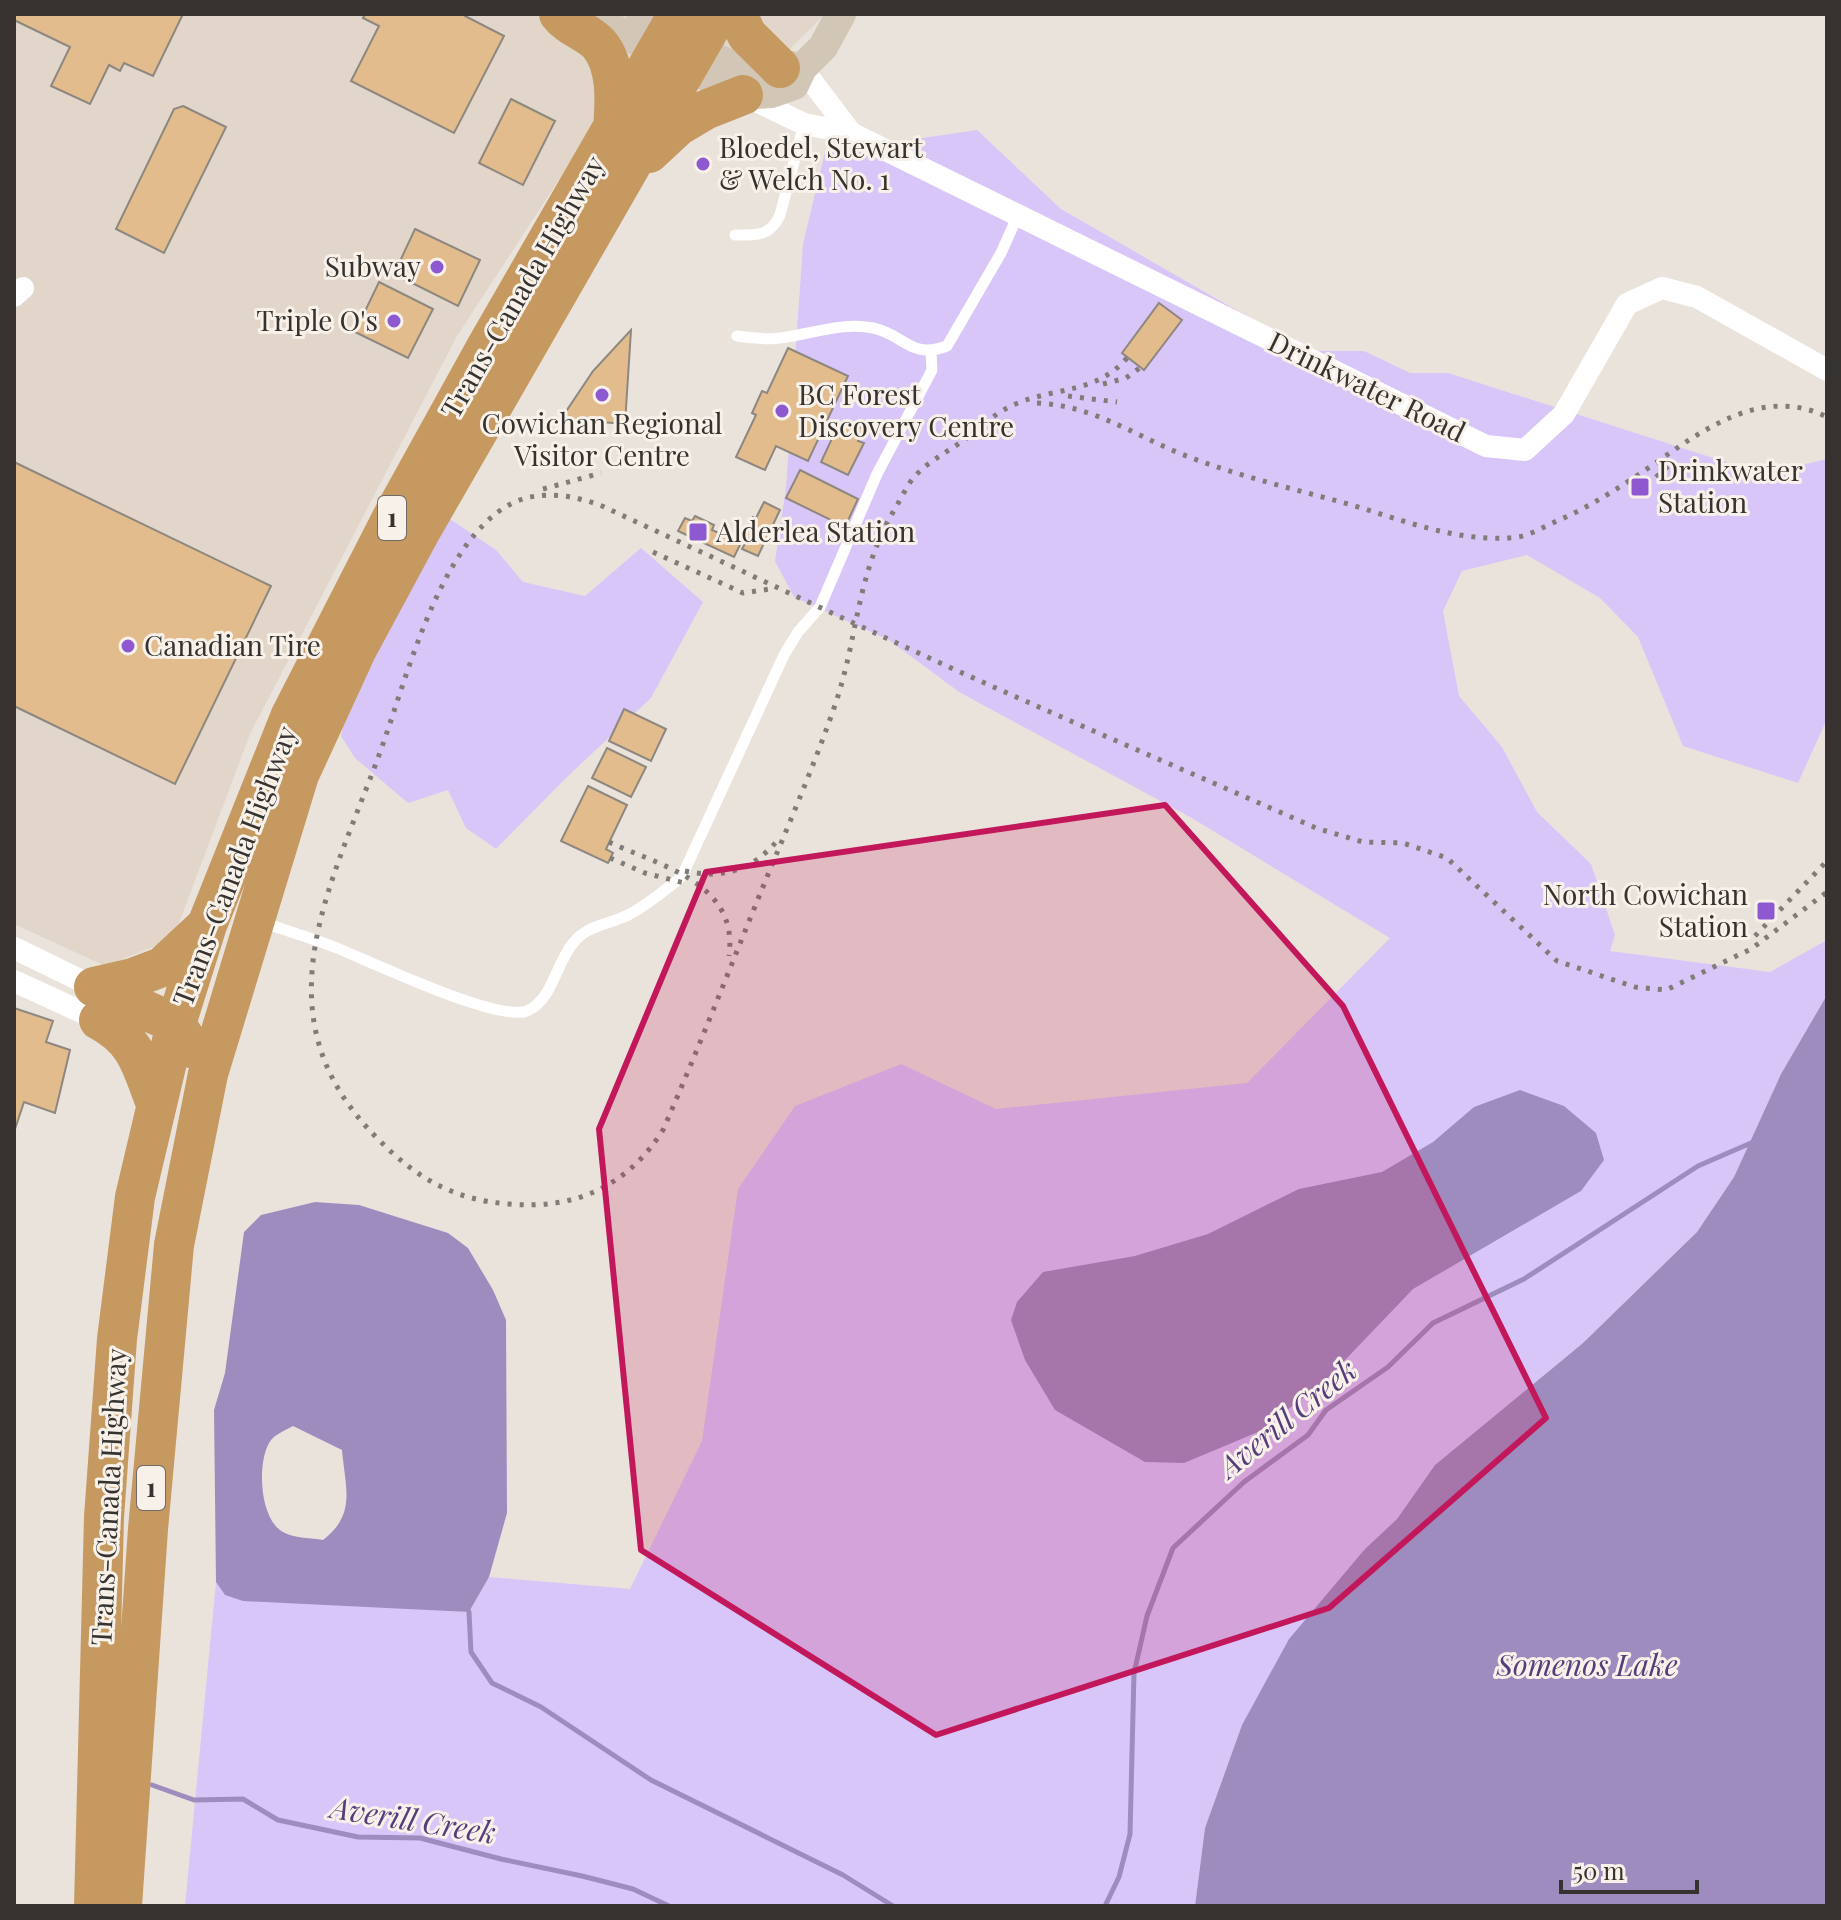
<svg xmlns="http://www.w3.org/2000/svg" width="1841" height="1920" viewBox="0 0 1841 1920" font-family="'Playfair Display',serif">
  <rect width="100%" height="100%" fill="#eae3dc"/>
  <path fill="#e1d6c9" d="M14 14H825L776 63 648 43 457 336 250 734 173 939 105 966 14 924Z"/>
  <path fill="#d9c6f9" d="M977 130 1061 209 1307 351H1364L1410 373H1448L1763 474 1827 459V719L1798 783 1683 746 1638 637 1600 598 1527 555 1462 571 1443 611 1459 696 1502 747 1537 812 1591 864 1615 935 1610 951 1770 972 1827 940V995L1781 1074 1734 1177 1697 1232 1583 1343 1435 1465 1397 1519 1365 1549 1242 1725 1205 1828 1195 1906H185L216 1582 225 1595 469 1612 489 1577 630 1589 702 1441 738 1189 795 1106 901 1064 996 1109 1247 1083 1390 938 1190 817 959 692 889 640 794 597 775 561 786 488 803 244 825 152 869 136 882 144Z
    M447 517 496 550 523 582 585 596 641 548 703 602 651 698 564 780 496 849 466 828 448 790 408 803 355 758 341 736 349 693Z"/>
  <path fill="#9f8cbf" fill-rule="evenodd" d="M1827 995V1906H1195L1205 1828 1242 1725 1289 1639 1365 1549 1397 1519 1435 1465 1583 1343 1697 1232 1734 1177 1781 1074Z
    M1520 1090 1564 1106 1596 1133 1604 1160 1581 1191 1413 1289 1324 1382 1258 1432 1184 1463 1145 1462 1055 1410 1025 1360 1011 1320 1017 1302 1043 1272 1135 1256 1208 1234 1299 1189 1382 1172 1433 1142 1474 1107Z
    M315 1202 359 1205 448 1233 468 1248 493 1290 506 1320 507 1513 489 1577 469 1612 243 1601 225 1595 216 1582 214 1410 225 1373 244 1232 261 1215ZM293 1426 342 1450C345 1487 357 1514 323 1540 312 1538 295 1538 285 1533 259 1522 256 1460 271 1440 276 1434 286 1430 293 1426Z"/>
  <g fill="none" stroke-linecap="round" stroke-linejoin="round">
    <path stroke="#9f8cbf" stroke-width="5" d="M469 1612 471 1652 492 1683 541 1707 651 1780 843 1875 893 1906
      M152 1785 194 1800 243 1799 278 1820 358 1837 420 1838 501 1859 582 1876 633 1889 669 1906
      M1105 1906 1119 1877 1130 1834 1134 1673 1147 1616 1173 1548 1244 1482 1308 1435 1326 1410 1388 1367 1433 1323 1524 1279 1698 1166 1751 1143"/>
  </g>
  <path fill="#e2bc8c" stroke="#8d8780" stroke-width="2" d="M14 14H183L153 76 124 63 120 71 109 65 90 104 51 86 70 47 14 20Z
    M365 14H466L465 16 504 36 454 133 351 81 379 26 363 18Z
    M511 99 555 121 523 185 479 163Z
    M183 106 226 127 164 253 116 229 174 109Z
    M415 229 480 260 458 306 394 274Z
    M379 282 433 309 408 358 355 332Z
    M1159 303 1182 320 1144 370 1122 353Z
    M631 330 625 424 561 419 593 371Z
    M788 348 848 376 808 461 776 446 765 470 736 457 756 415 752 413 762 391 767 393Z
    M846 420 863 429 858 441 864 443 848 475 821 462 836 430 840 432Z
    M14 462 271 586 175 784 14 706Z
    M800 470 858 499 845 527 786 498Z
    M764 502 780 510 769 533 773 535 769 543 765 541 758 556 742 549 748 538 744 536 753 517 756 518Z
    M695 516 714 525 712 530 741 543 734 557 678 531 685 518 692 521Z
    M624 709 666 729 651 761 609 741Z
    M607 748 646 767 631 797 592 778Z
    M588 786 627 805 606 849 613 853 608 863 561 841Z
    M14 1008 53 1021 46 1042 70 1050 55 1113 24 1102 14 1132Z"/>
  <g fill="none" stroke-linecap="round" stroke-linejoin="round">
    <path stroke="#fff" stroke-width="11" d="M735 235C756 235 770 237 780 215L804 124
      M737 336C752 338 766 340 780 338 812 334 841 322 873 328 904 334 910 360 947 346L1001 253 1018 215
      M262 922C287 931 312 938 337 948 371 962 497 1022 527 1011 553 1000 556 962 574 942 588 925 610 924 628 915 646 906 662 892 678 880L683 874 784 655 798 632 820 607 877 474 932 370 931 352"/>
    <path stroke="#fff" stroke-width="22" d="M802 68 851 133
      M744 95 804 124 851 133 1486 446 1525 450 1564 414 1627 304 1662 288 1697 297 1827 370
      M14 296 23 288
      M14 948 94 987
      M14 981 99 1020"/>
    <path stroke="#d2c6b6" stroke-width="30" d="M585 14 743 95 771 93 794 85 802 68 823 47 841 14
      M641 14C669 31 717 65 748 69 763 72 778 67 792 66"/>
    <path stroke="#c69960" stroke-width="40" d="M559 14C569 27 588 32 599 44 618 67 615 103 613 130
      M737 14 747 35 780 68
      M649 153 678 126 705 110 743 95
      M94 987 176 1024 191 1048
      M94 987 133 978 162 967 207 925
      M99 1020C138 1041 141 1066 156 1104
      M94 1906 104 1517 117 1339 135 1197 176 1024 207 925 291 715 395 512 488 344 678 14
      M122 1906 148 1529 174 1245 208 1074 299 775 357 649 420 532 718 14"/>
    <path stroke="#807c77" stroke-width="5" stroke-dasharray="4 8" stroke-linecap="butt" d="M1127 358C1097 393 1058 387 1018 403 995 412 983 426 964 440 947 452 929 461 915 476 907 485 902 497 896 507 855 575 859 637 834 708 812 771 785 833 760 894 728 973 697 1052 663 1130 628 1186 575 1210 509 1204 454 1200 416 1178 378 1139 251 1013 336 879 384 741 408 672 438 557 498 512 529 488 568 493 602 506 717 559 833 614 949 667 1071 722 1194 774 1316 828L1363 842 1403 843 1447 858 1557 961 1635 987 1666 990 1751 949 1827 892
      M1103 384 1126 378 1141 367
      M1068 396 1117 402
      M1037 403C1090 405 1131 433 1179 453 1231 474 1286 487 1341 502 1399 518 1456 544 1518 537 1531 535 1545 526 1557 521 1587 508 1614 491 1641 473 1695 436 1758 383 1827 417
      M1647 485 1674 461
      M543 489 601 473
      M653 552 743 593 770 589
      M609 842C660 866 739 882 729 956
      M610 858 645 873 688 884
      M685 871C723 879 751 871 777 841
      M1755 936 1827 861"/>
  </g>
  <path fill="#c2185b" fill-opacity="0.2" stroke="#c2185b" stroke-width="6" stroke-linejoin="round" d="M1165 805 1343 1006 1546 1418 1329 1608 936 1735 641 1550 599 1129 706 872Z"/>
  <g fill="#8e58d0" stroke="#f7f1e9" stroke-width="3">
    <circle cx="703" cy="164" r="8"/>
    <circle cx="437" cy="267" r="8"/>
    <circle cx="394" cy="321" r="8"/>
    <circle cx="602" cy="395" r="8"/>
    <circle cx="782" cy="411" r="8"/>
    <rect x="1630" y="477" width="20" height="20" rx="4"/>
    <rect x="688" y="522" width="20" height="20" rx="4"/>
    <circle cx="128" cy="646" r="8"/>
    <rect x="1756" y="901" width="20" height="20" rx="4"/>
  </g>
  <g text-anchor="middle" stroke-width="6" stroke-linejoin="round" paint-order="stroke">
    <g fill="#f7f1e9" stroke="#6f6b67" stroke-width="2">
      <rect x="378" y="496" width="28" height="44" rx="6"/>
      <rect x="137" y="1466" width="28" height="44" rx="6"/>
    </g>
    <g font-size="26" font-weight="bold" fill="#35322f">
      <text x="392" y="527">1</text>
      <text x="151" y="1497">1</text>
    </g>
    <g font-size="28" fill="#35322f" stroke="#f7f1e9" text-anchor="start">
      <text x="719" y="158">Bloedel, Stewart<tspan x="719" dy="32">&amp; Welch No. 1</tspan></text>
      <text x="421" y="277" text-anchor="end">Subway</text>
      <text x="378" y="331" text-anchor="end">Triple O's</text>
      <text x="798" y="405">BC Forest<tspan x="798" dy="32">Discovery Centre</tspan></text>
      <text x="602" y="434" text-anchor="middle">Cowichan Regional<tspan x="602" dy="32">Visitor Centre</tspan></text>
      <text x="1658" y="481">Drinkwater<tspan x="1658" dy="32">Station</tspan></text>
      <text x="716" y="542">Alderlea Station</text>
      <text x="144" y="656">Canadian Tire</text>
      <text x="1748" y="905" text-anchor="end">North Cowichan<tspan x="1748" dy="32">Station</tspan></text>
    </g>
    <g font-size="28" fill="#35322f" stroke="#f7f1e9">
      <text transform="translate(523 287) rotate(-60)" y="10">Trans-Canada Highway</text>
      <text transform="translate(1367 387) rotate(26)" y="10">Drinkwater Road</text>
      <text transform="translate(235 866) rotate(-69)" y="10">Trans-Canada Highway</text>
      <text transform="translate(109 1497) rotate(-87)" y="10">Trans-Canada Highway</text>
    </g>
    <g font-size="30" font-style="italic" fill="#573c7c" stroke="#f7f1e9">
      <text transform="translate(1288 1419) rotate(-39)" y="10">Averill Creek</text>
      <text x="1587" y="1676">Somenos Lake</text>
      <text transform="translate(413 1821) rotate(9)" y="10">Averill Creek</text>
    </g>
  </g>
  <rect width="1841" height="1920" fill="none" stroke="#35322f" stroke-width="32"/>
  <path d="M1561 1880v12h136v-12" fill="none" stroke="#35322f" stroke-width="4"/>
  <text x="1573" y="1880" font-size="24" fill="#35322f" stroke="#f7f1e9" stroke-width="6" paint-order="stroke">50 m</text>
</svg>
